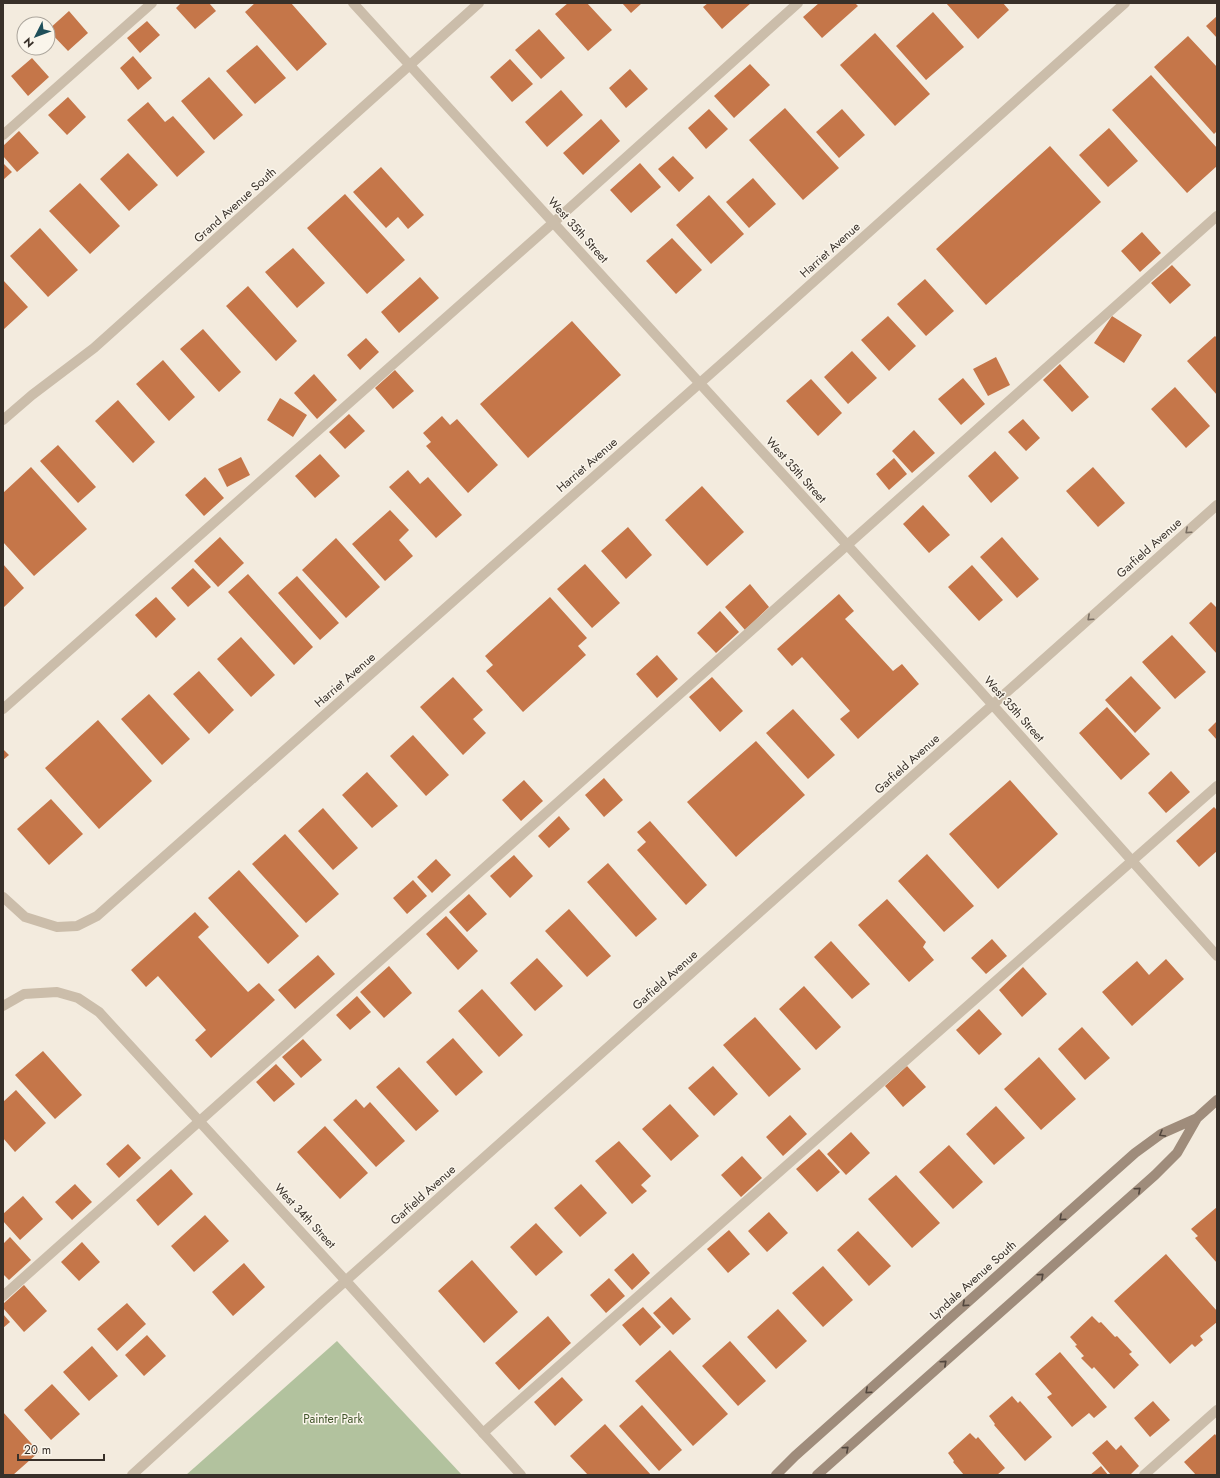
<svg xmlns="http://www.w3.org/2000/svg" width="1220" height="1478" viewBox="0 0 1220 1478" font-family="Jost,sans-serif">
  <rect width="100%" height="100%" fill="#f3ebde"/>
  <path fill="#b2c29e" d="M337 1341 462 1475H186Z"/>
  <path fill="#c57649" d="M181 3H209L216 11 195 29 176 8Z
    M255 3H291L327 44 297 71 245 12Z
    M568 3H587L612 30 588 51 555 14Z
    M622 3H642L631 13Z
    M708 3H751L722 29 703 7Z
    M819 3H855L858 6 822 38 803 17Z
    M946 3H1003L1009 10 978 39Z
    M69 11 88 33 68 51 48 30Z
    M933 12 964 47 926 80 896 46Z
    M1217 16V38L1206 26Z
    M147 21 160 35 140 53 127 38Z
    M539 29 565 58 541 79 515 50Z
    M875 33 930 94 895 126 840 65Z
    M1188 36 1217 67V131L1214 134 1154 67Z
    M257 45 286 78 255 104 226 71Z
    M133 56 152 78 138 90 120 68Z
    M32 58 49 77 28 96 11 76Z
    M510 59 533 84 512 102 490 77Z
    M750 64 770 85 734 118 714 96Z
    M630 69 648 89 626 108 609 88Z
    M1151 75 1217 148V166L1187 193 1112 110Z
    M209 77 243 115 214 140 181 101Z
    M561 90 583 115 547 147 525 122Z
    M68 97 86 117 67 135 48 115Z
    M148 102 165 122 173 116 205 152 177 177 127 120Z
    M785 108 839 168 803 200 749 140Z
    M709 109 728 129 706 149 688 128Z
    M842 109 865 135 839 158 816 132Z
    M601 119 620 141 583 175 563 153Z
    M1109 128 1138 161 1108 187 1079 155Z
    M19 131 39 153 17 172 3 156V146Z
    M1050 146 1101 202 986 305 936 249Z
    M128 153 158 185 129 211 100 179Z
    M673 156 694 178 679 192 658 169Z
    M3 163 12 172 3 180Z
    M640 163 661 187 631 213 610 190Z
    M381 167 424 215 408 229 398 217 386 228 353 192Z
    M753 178 776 204 749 228 726 202Z
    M80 183 120 226 90 254 49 211Z
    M345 194 405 260 367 294 307 228Z
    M709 195 744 234 711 264 676 225Z
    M40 228 78 270 48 297 10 256Z
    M1142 232 1161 253 1140 272 1121 251Z
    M672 238 702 270 676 294 646 261Z
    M293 248 325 283 297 308 265 272Z
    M1172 265 1191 285 1170 304 1151 283Z
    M420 277 439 298 399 333 381 312Z
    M925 279 954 311 926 336 897 304Z
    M3 280 28 307 3 330Z
    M248 286 297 341 276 361 226 306Z
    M888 316 916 346 889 371 861 340Z
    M1112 316 1142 335 1124 363 1094 343Z
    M572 321 621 375 528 458 480 404Z
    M203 329 241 372 219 392 180 349Z
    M1215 336 1217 338V395L1187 361Z
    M366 338 379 352 360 370 347 355Z
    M852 351 877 378 848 404 824 377Z
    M996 357 1010 385 988 396 973 369Z
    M163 360 195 397 169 421 136 384Z
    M1060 364 1089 397 1072 412 1043 380Z
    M395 370 414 391 393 409 375 388Z
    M314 374 337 400 317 419 294 393Z
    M963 378 985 404 961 425 938 399Z
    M811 379 842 413 818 436 786 401Z
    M1175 387 1210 426 1186 448 1151 409Z
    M280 398 307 415 293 437 267 420Z
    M118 400 155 442 133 463 95 421Z
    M349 414 365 431 345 449 329 432Z
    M442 416 450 425 457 419 498 465 468 493 426 446 431 442 423 433Z
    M1023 419 1040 438 1026 451 1008 432Z
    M914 430 935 453 912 473 892 451Z
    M58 445 96 487 78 503 40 461Z
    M995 451 1019 478 991 503 968 476Z
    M320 454 340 476 315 498 295 476Z
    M241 457 250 475 227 487 218 469Z
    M894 458 907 474 889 490 876 474Z
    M31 467 87 529 34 576 3 542V493Z
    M1093 467 1125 503 1098 527 1066 491Z
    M408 470 420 484 428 477 462 515 436 538 389 487Z
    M205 477 224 498 204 516 185 495Z
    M702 486 744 532 707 566 665 520Z
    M923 505 950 535 929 553 903 524Z
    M390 510 409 530 399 540 413 556 385 581 352 544Z
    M628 527 652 555 626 579 601 551Z
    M220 537 244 563 218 587 194 561Z
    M1002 537 1039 579 1017 598 980 557Z
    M336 538 380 587 346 618 302 570Z
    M3 564 24 588 3 608Z
    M585 564 620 603 592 628 557 589Z
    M972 565 1003 600 979 621 948 587Z
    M193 568 211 587 188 607 171 588Z
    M248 574 313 647 294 665 228 592Z
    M297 576 339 623 320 640 278 593Z
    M750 584 769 607 745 630 725 607Z
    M839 594 854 611 845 619 893 671 902 664 919 684 858 739 840 719 850 711 802 657 792 666 777 649Z
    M156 597 176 619 156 638 135 615Z
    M550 597 587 638 578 646 586 655 523 712 486 671 493 665 485 656Z
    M1211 602 1217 608V654L1189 623Z
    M720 611 739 632 716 653 697 633Z
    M1172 635 1206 672 1175 699 1142 662Z
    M241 637 275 675 251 697 217 659Z
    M657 655 678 679 657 698 636 674Z
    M199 671 234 710 209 734 173 694Z
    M1131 676 1161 708 1135 733 1105 700Z
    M453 677 483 710 473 719 486 733 463 755 420 707Z
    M712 677 743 711 720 732 689 697Z
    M149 694 190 739 162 765 121 719Z
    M1107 707 1150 754 1121 780 1079 733Z
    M793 709 835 755 808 779 766 733Z
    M98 720 152 781 99 829 45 768Z
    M1217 721V740L1208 730Z
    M413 735 449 775 426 796 390 756Z
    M756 741 805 795 736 857 687 802Z
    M3 749 9 755 3 760Z
    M1171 771 1190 792 1166 813 1148 793Z
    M367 772 398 806 372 828 342 795Z
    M604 778 623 800 604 817 585 795Z
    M524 780 543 801 521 821 502 800Z
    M1010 780 1058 834 998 889 949 834Z
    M51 799 83 834 49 865 17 829Z
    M1214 807 1217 810V851L1199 867 1176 841Z
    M323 808 358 848 333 870 298 831Z
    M559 816 570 829 549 848 538 836Z
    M650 821 707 885 686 905 637 850 646 842 637 832Z
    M285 834 339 894 306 923 252 864Z
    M927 854 974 906 944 932 898 881Z
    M514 855 533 876 510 898 490 876Z
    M436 859 451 875 432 893 417 877Z
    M608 863 657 919 636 937 587 882Z
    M239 870 299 936 268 964 208 898Z
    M413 880 427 896 407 914 393 898Z
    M469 894 487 914 467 932 449 912Z
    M887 899 926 942 923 947 934 960 909 982 858 925Z
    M569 909 611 956 587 977 545 931Z
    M195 912 209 927 198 937 248 992 259 983 275 1000 211 1058 195 1040 206 1030 158 976 146 987 131 970Z
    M446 916 478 951 458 970 426 934Z
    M992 939 1007 956 986 974 971 958Z
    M831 941 870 984 852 999 814 957Z
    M318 955 335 974 295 1009 278 990Z
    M537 958 563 986 535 1011 510 983Z
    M1166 959 1184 979 1132 1026 1102 992 1137 961 1149 975Z
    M389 966 412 993 384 1018 360 992Z
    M1023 967 1047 994 1022 1017 999 990Z
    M804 986 841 1027 816 1050 779 1009Z
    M482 989 523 1035 499 1057 458 1011Z
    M357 996 371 1012 350 1030 336 1015Z
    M979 1009 1002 1034 979 1055 956 1030Z
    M755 1017 801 1069 769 1097 723 1045Z
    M1082 1027 1110 1058 1085 1080 1058 1049Z
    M453 1038 483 1072 456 1096 426 1062Z
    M303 1039 322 1060 301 1078 282 1057Z
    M43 1051 82 1095 55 1119 15 1075Z
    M1039 1057 1076 1099 1041 1130 1004 1089Z
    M276 1064 295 1084 274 1102 256 1082Z
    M713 1066 738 1094 714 1116 688 1088Z
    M907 1066 926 1087 903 1107 885 1086Z
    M399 1067 439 1111 416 1131 376 1087Z
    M16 1090 46 1123 15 1152 3 1138V1102Z
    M356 1099 364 1108 370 1102 405 1141 376 1167 333 1120Z
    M670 1104 699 1136 671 1161 642 1129Z
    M996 1106 1025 1138 994 1165 966 1134Z
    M790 1115 807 1134 783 1156 766 1137Z
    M325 1126 368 1173 340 1199 297 1152Z
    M851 1132 870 1153 846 1175 827 1154Z
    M619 1141 651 1176 641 1185 647 1191 632 1204 595 1161Z
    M128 1144 141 1158 119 1178 106 1164Z
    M949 1145 983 1182 953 1209 919 1172Z
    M819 1149 840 1172 817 1192 796 1169Z
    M742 1156 762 1178 741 1197 721 1175Z
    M171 1169 193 1194 158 1226 136 1200Z
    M896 1175 940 1223 912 1248 868 1199Z
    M75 1184 92 1202 72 1220 55 1202Z
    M581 1184 607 1213 580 1237 554 1208Z
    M23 1196 43 1219 20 1240 3 1221V1214Z
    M1217 1207V1263L1195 1238 1198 1236 1191 1229Z
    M769 1212 788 1233 767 1252 748 1231Z
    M205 1215 229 1241 194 1272 171 1246Z
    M536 1223 563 1252 536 1276 510 1247Z
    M729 1230 750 1254 728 1273 707 1249Z
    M858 1231 891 1266 869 1286 837 1250Z
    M10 1237 31 1260 9 1280 3 1274V1244Z
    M82 1242 100 1262 79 1281 61 1262Z
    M633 1253 650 1273 632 1290 614 1270Z
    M1166 1254 1217 1311V1322L1200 1336 1203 1340 1195 1347 1192 1344 1170 1364 1114 1301Z
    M472 1260 518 1312 484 1343 438 1291Z
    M244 1263 265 1287 233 1316 212 1292Z
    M823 1266 853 1300 823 1327 792 1293Z
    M609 1278 625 1296 606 1313 590 1295Z
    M24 1285 47 1311 24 1332 3 1308V1304Z
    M671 1297 691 1319 673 1335 653 1313Z
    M127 1303 146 1324 117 1351 97 1329Z
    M643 1307 661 1327 640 1346 622 1325Z
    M778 1309 807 1341 776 1369 747 1337Z
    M3 1314 10 1322 3 1328Z
    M548 1316 571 1343 519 1390 495 1363Z
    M1092 1316 1099 1323 1101 1322 1115 1337 1117 1336 1132 1352 1129 1354 1139 1365 1114 1389 1094 1367 1092 1369 1081 1358 1084 1356 1075 1346 1077 1345 1070 1337Z
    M147 1335 166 1356 144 1376 125 1355Z
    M730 1341 766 1381 738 1406 702 1366Z
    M92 1346 118 1376 89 1401 63 1372Z
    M670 1350 728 1414 693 1446 635 1381Z
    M1060 1352 1107 1407 1094 1418 1089 1413 1072 1427 1047 1397 1052 1394 1035 1374Z
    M562 1377 583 1400 555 1426 534 1402Z
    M52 1384 80 1414 51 1440 24 1410Z
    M1012 1396 1018 1403 1020 1401 1052 1437 1025 1461 994 1425 995 1424 989 1416Z
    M1153 1401 1170 1420 1150 1437 1134 1418Z
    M642 1405 682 1450 659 1471 619 1426Z
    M3 1412 39 1452 13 1475H3Z
    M605 1424 651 1475H588L570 1456Z
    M970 1433 976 1439 978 1437 1005 1468 997 1475H964L953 1462 954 1461 948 1453Z
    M1215 1434 1217 1437V1475H1196L1184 1462Z
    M1107 1440 1116 1450 1121 1445 1139 1466 1130 1475H1111L1092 1453Z
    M1101 1466 1108 1475H1090Z"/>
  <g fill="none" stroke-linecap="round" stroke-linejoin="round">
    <path stroke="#cbbdaa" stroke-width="10" d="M3 135 152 3
      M3 709 554 222 798 3
      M3 1296 1217 216
      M483 1433 1217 786
      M1144 1475 1217 1410"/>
    <path stroke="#cbbdaa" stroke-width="10" d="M353 3 974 684 1217 956
      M3 420 32 395 94 348 479 3
      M3 897 25 917 57 927 77 926 97 916 735 352 1125 3
      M3 1006 24 994 57 992 78 998 99 1012 346 1281 521 1475
      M132 1475 324 1300 1217 505"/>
    <path stroke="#9f8c7b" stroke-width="10" d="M776 1475 795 1456 1135 1153 1161 1134 1197 1118 1217 1100
      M817 1475 1155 1175 1177 1153 1197 1118"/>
  </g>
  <defs><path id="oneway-chevron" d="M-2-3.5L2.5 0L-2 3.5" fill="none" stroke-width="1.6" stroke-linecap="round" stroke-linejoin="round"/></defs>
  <g stroke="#7a6f63">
    <use href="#oneway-chevron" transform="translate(1188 531) rotate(138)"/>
    <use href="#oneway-chevron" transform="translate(1090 618) rotate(138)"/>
  </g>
  <g stroke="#52473e">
    <use href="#oneway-chevron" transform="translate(1162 1134) rotate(150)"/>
    <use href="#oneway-chevron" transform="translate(1138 1190) rotate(-42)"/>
    <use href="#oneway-chevron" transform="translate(1062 1218) rotate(138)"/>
    <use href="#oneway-chevron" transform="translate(1041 1276) rotate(-42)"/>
    <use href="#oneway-chevron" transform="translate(965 1304) rotate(138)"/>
    <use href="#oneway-chevron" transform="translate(944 1363) rotate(-42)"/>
    <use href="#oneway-chevron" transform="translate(868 1391) rotate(138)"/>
    <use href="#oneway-chevron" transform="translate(846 1449) rotate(-42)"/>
  </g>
  <g text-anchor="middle" stroke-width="3" stroke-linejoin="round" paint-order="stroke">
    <g font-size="12" fill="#383029" stroke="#faf5eb">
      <text transform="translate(235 205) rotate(-42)" y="4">Grand Avenue South</text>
      <text transform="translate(578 230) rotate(48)" y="4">West 35th Street</text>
      <text transform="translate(830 250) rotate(-42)" y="4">Harriet Avenue</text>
      <text transform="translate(587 465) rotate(-41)" y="4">Harriet Avenue</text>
      <text transform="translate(796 470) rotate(48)" y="4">West 35th Street</text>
      <text transform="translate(1149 548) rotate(-42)" y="4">Garfield Avenue</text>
      <text transform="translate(345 680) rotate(-41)" y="4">Harriet Avenue</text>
      <text transform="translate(1014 709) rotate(48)" y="4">West 35th Street</text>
      <text transform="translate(907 764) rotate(-42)" y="4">Garfield Avenue</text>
      <text transform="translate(665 980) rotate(-42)" y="4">Garfield Avenue</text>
      <text transform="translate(423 1195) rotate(-42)" y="4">Garfield Avenue</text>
      <text transform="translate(305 1216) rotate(47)" y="4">West 34th Street</text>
      <text transform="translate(973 1280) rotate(-42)" y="4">Lyndale Avenue South</text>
    </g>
    <g font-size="12" fill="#43572d" stroke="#faf5eb">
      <text x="333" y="1423">Painter Park</text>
    </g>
  </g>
  <rect width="1220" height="1478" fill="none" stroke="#383029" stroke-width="8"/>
  <g transform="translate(36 36) rotate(228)"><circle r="19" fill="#faf5eb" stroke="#aca69d"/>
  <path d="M0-3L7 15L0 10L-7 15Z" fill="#1f4f5a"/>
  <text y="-6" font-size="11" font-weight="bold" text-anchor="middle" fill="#383029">N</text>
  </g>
  <path d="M18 1454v6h86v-6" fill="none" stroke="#383029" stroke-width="2"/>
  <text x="24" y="1454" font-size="12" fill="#383029" stroke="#faf5eb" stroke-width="3" paint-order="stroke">20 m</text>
</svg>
